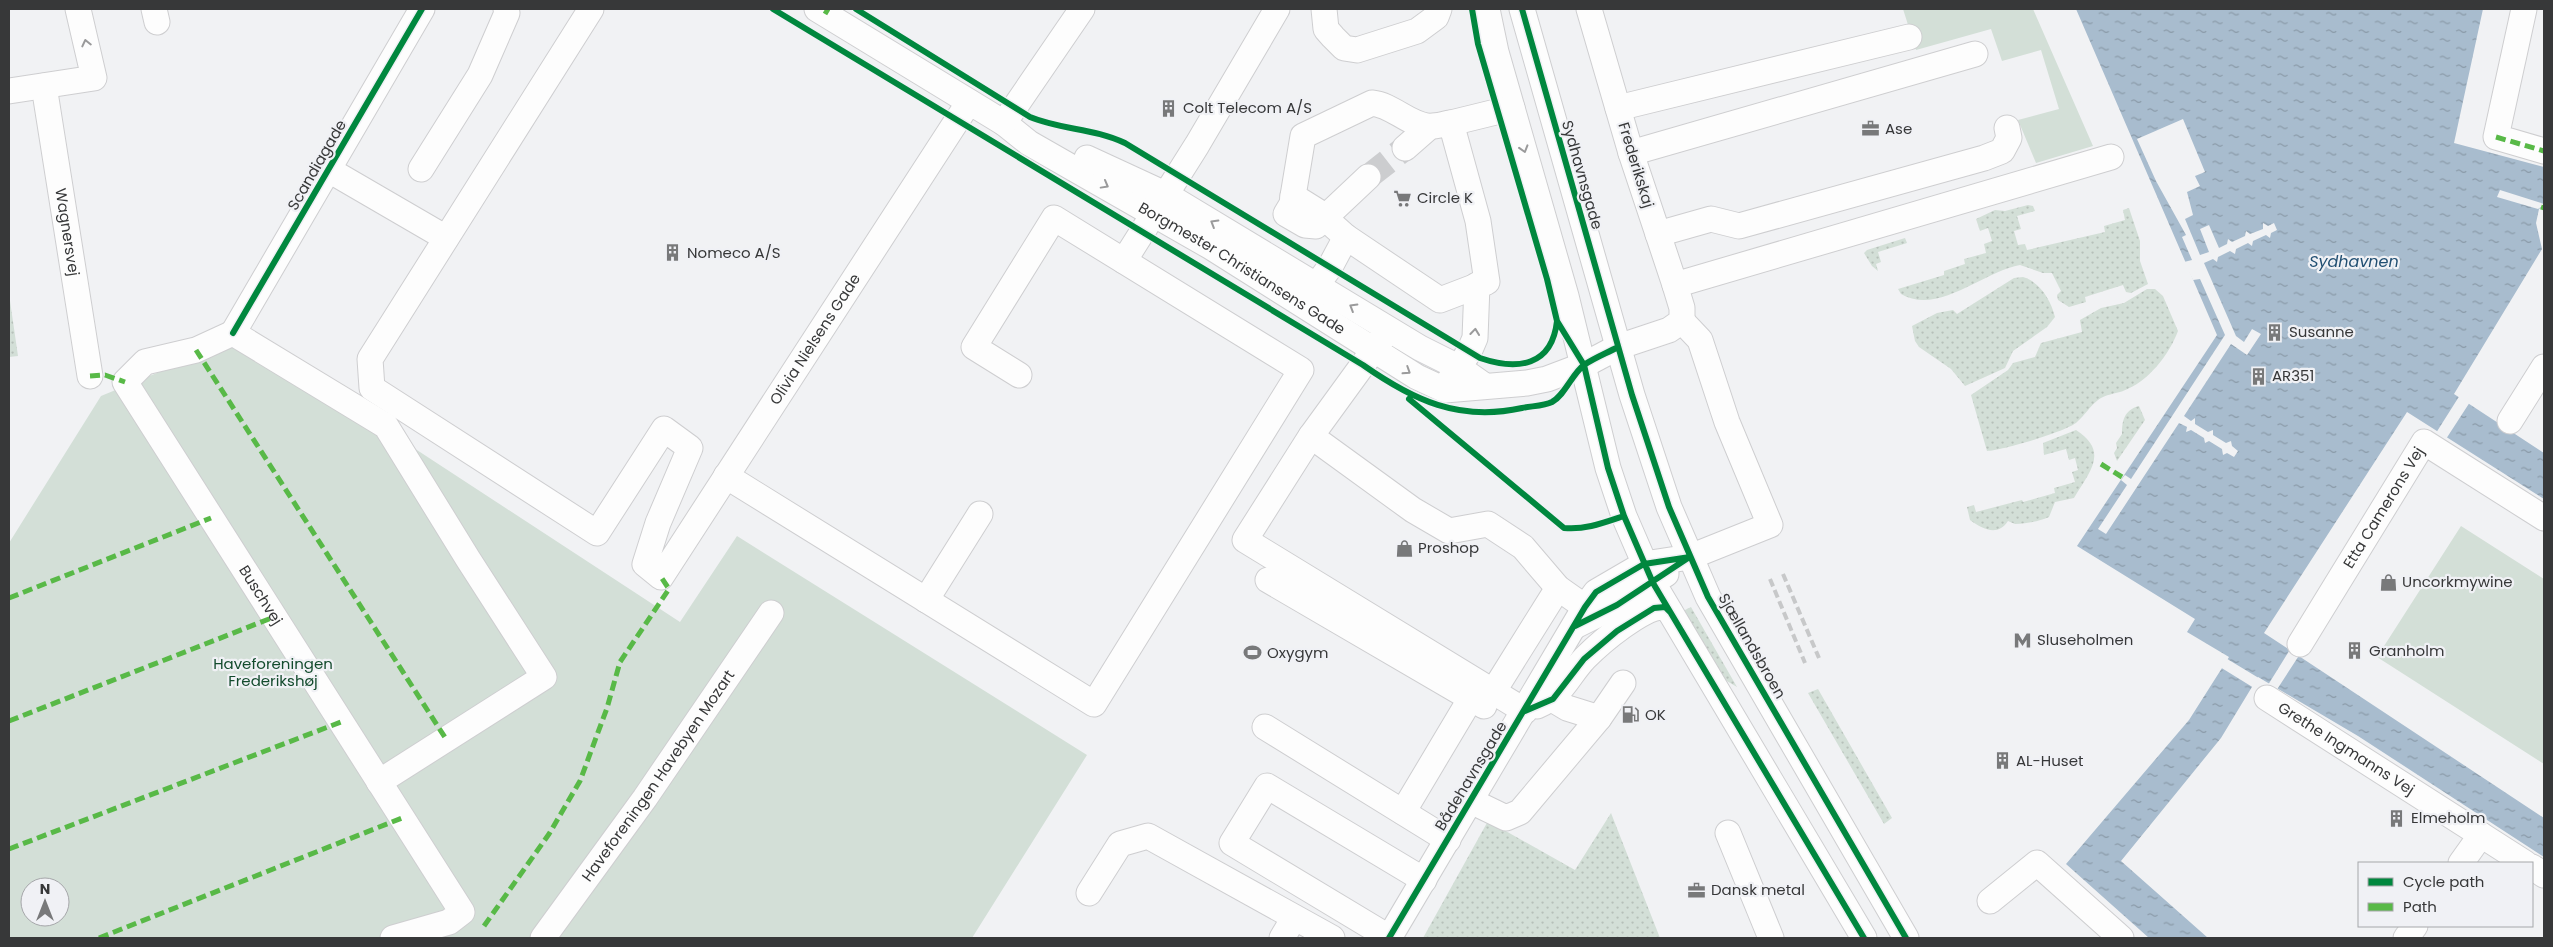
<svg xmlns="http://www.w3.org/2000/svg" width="2553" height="947" viewBox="0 0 2553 947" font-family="Poppins,sans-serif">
  <defs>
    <pattern id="grass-dots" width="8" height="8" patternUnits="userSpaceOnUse" patternTransform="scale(1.25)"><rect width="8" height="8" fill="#d3dfd7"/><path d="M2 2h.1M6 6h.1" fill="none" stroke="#b6c0b9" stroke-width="1.8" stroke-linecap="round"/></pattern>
    <pattern id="water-ripples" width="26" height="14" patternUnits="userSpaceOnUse" patternTransform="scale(1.25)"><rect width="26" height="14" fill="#a8bcce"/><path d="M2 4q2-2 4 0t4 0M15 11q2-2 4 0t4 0" fill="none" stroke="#8a9aa8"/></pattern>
  </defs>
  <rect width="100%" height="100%" fill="#f1f2f4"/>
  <path fill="url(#grass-dots)" d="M2028 205 2033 206 2035 211 2017 216 2021 229 2014 231 2018 245 2025 244 2027 250 2105 232 2104 226 2125 220 2123 210 2129 208 2140 241V261L2148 284 2131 293 2126 292 2123 285 2085 297 2086 302 2069 307 2058 300 2057 295 2061 291 2052 273H2043L2020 265C1984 271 1938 316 1901 294L1898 289 1944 275V271L1965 264 1964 259 1986 253 1984 244 1992 241 1988 228 1980 231 1976 219 1995 210 2005 211Z
    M1905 238 1907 243 1878 252 1881 262 1876 264 1878 271 1872 266 1864 253 1867 250Z
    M2023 277C2040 282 2051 300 2055 317L2047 327 2013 351 2005 368 1965 386 1951 369 1919 347 1915 341 1912 326 1937 313 1953 310 1957 314 2014 278Z
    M2147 289H2155L2163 296 2178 331C2169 355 2148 382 2123 391 2115 394 2106 394 2098 400 2090 406 2085 415 2077 422 2068 431 2001 451 1987 451L1971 395 2008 370 2013 363 2035 357 2041 343 2082 332 2080 320 2101 308 2124 303Z
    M9 294 18 356 9 357Z
    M2139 406 2145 420 2117 461 2114 453 2117 448 2116 443 2122 434C2122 421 2124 410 2139 406Z
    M2076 430C2110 452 2089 472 2074 498L2055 502 2049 517C2038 522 2027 523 2015 524L2008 521C1998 537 1982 529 1970 520L1967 507 1974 505 1976 512 2022 500 2023 502 2055 493 2054 488 2075 482 2072 472 2078 470 2075 458 2069 460 2066 449 2044 455 2043 443Z
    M1691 607 1737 687 1720 677 1681 612Z
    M1818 689 1892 818 1884 824 1808 693Z
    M1611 813 1660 938H1423L1488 821 1575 870Z"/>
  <path fill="#d3dfd7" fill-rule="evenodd" d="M1903 9H2033L2093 146 2036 163 2018 120 2059 109 2041 50 2002 61 1991 29 1916 50Z
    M244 337 680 622 737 536 1087 755 972 938H9V543L101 396ZM30 887H60V917H30Z
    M2461 526 2544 579V764L2377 657Z"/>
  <path fill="url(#water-ripples)" d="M2076 9H2483L2454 143 2544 167V205L2539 209 2536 223 2542 249 2454 394 2544 453V499L2407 412 2264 633 2544 818V857L2358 736 2258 677 2221 738 2121 861 2208 938H2149L2066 864 2189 720 2229 657 2187 632 2195 619 2077 546 2217 335Z"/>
  <path fill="#f1f2f4" d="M2183 119 2205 172 2195 176 2200 186 2187 192 2193 215 2185 219 2200 255 2209 252 2200 229 2209 225 2219 248 2227 244 2228 239 2232 242 2245 236 2246 231 2250 234 2263 229V223L2268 226 2274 223 2277 230 2271 233 2270 238 2266 235 2253 241 2252 246 2248 243 2236 249 2235 254 2230 251 2218 257 2217 262 2213 259 2204 263 2236 336 2244 342 2252 329 2261 334 2247 355 2231 344 2184 416 2191 421 2195 418V424L2208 432 2213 430V435L2226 443 2231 441 2232 446 2238 451 2234 457 2227 453 2223 455 2222 449 2209 441 2205 443 2204 438 2191 430 2186 432 2187 427 2179 423 2106 534 2098 529 2127 485 2121 480 2125 475 2131 479 2225 335 2200 279 2193 280 2184 262 2192 260 2182 237 2186 235 2156 181 2137 139Z
    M2500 190 2544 204V205L2538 209 2497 197Z
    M2460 395 2470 402 2446 439 2436 433Z
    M2291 648 2300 654 2276 691 2268 685Z
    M2224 657 2262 680 2261 681 2259 680 2254 688 2220 667Z"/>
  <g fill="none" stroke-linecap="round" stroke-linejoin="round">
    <path stroke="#cccdcf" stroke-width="25" stroke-dasharray="25 12" stroke-linecap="butt" d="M1368 177 1405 148"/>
    <defs>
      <g id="minor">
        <path d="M154 9 157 22"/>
        <path id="s1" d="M591 9 370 359 372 388 597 533 664 429 690 448 658 523 645 564 661 577 969 102"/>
        <path id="s2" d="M817 9 1004 123 1029 143 1211 247 1417 377 1445 390 1527 383 1547 379 1584 365 1618 347 1669 330 1682 321V308L1675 285 1631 153 1589 9"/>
        <path d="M1324 9 1326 29 1333 37 1344 48 1357 50 1417 31 1436 17 1439 9"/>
        <path d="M1487 9 1496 52 1566 296 1608 468 1624 516 1653 583 1864 938"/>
        <path d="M1522 9 1632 395 1669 507 1708 597 1906 938"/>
        <path d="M2524 9 2496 137 2544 151"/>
        <path id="s3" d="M44 86 90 376"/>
        <path d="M9 91 94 78 78 9"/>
        <path d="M1618 108 1909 37"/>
        <path d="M1004 123 1082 9"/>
        <path d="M1405 148 1429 127"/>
        <path d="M1631 153 1975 54"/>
        <path d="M1087 158 1165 194 1420 348 1458 367 1485 386"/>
        <path d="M421 169 480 75 507 13 506 9"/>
        <path d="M329 170 446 238"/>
        <path d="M1293 196 1292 204 1286 214 1305 225 1316 226 1368 177"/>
        <path d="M1658 234 1711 219 1739 226 1984 158 2002 151 2009 138 2007 128"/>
        <path d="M1346 237 1317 211 1293 196 1303 136 1372 103C1392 105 1407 123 1427 126 1435 127 1443 124 1451 123"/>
        <path d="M1124 261 1197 145 1277 9"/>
        <path d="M1675 285 2111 157"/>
        <path d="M1307 298 1330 267 1346 237 1440 300 1487 282 1478 221 1451 123 1512 108"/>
        <path id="s4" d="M233 333 196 350 145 362 125 382 462 912 449 922 393 938"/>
        <path d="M233 333 386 426 468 559 544 677 379 782"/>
        <path d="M233 333 422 9"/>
        <path d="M1383 337 1311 436 1413 510 1449 531 1488 524 1523 547 1558 588 1585 607"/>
        <path d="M1449 381 1469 352 1475 338 1477 285"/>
        <path d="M2510 421 2544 367"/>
        <path d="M1311 436 1245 540 1525 711"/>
        <path d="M726 476 1094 704 1301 370 1054 218 974 347 1019 375"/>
        <path d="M1268 580 1484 706"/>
        <path d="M926 600 980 514"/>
        <path d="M1575 626 1617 605 1666 574"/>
        <path id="s5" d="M2300 644 2424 442 2544 518"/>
        <path d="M1493 692 1558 588"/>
        <path id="s6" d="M2267 698 2525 863"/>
        <path d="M1537 706C1563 695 1567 677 1585 658 1600 643 1644 605 1665 607L1670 612"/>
        <path d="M1599 718 1623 683"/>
        <path d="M1265 727 1448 840"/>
        <path d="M1471 801 1506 818 1520 812 1599 718 1567 708 1537 690"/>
        <path d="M1403 812 1471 698"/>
        <path d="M1728 833 1771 938"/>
        <path d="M2461 863 2481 835"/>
        <path d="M2532 867 2544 875"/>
        <path d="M1089 893 1120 844 1148 836 1332 938"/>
        <path d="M1990 901 2037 863 2121 938"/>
        <path id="s7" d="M543 938 645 798 771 613"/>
        <path d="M1282 938 1294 918"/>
        <path d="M1389 938 1585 607 1596 592 1644 564 1690 557 1770 525 1727 422 1700 340 1682 321"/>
        <path d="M1390 938 1232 843 1267 786 1424 880"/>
        <path d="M2406 938 2415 926"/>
      </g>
    </defs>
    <use href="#minor" stroke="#ceced0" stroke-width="27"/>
    <use href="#minor" stroke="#fdfdfd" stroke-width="25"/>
    <path stroke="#c7c8c9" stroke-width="4" stroke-dasharray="8 4" stroke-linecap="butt" d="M1783 574 1819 658
      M1770 579 1805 663"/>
    <path stroke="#58b947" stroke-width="5" stroke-dasharray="10 5" stroke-linecap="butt" d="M825 14 828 9
      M2496 137 2544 151
      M2541 207 2544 208
      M196 350 446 739
      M90 376 105 375 125 382
      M2101 464 2122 477
      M9 598 211 518
      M9 721 274 617
      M9 849 341 722
      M484 926 549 834 580 781 607 708 620 662 669 589 661 577
      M99 938 402 818"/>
    <defs>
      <path id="cycleway" d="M773 9 1363 365C1413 400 1459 422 1522 408 1531 406 1544 406 1552 402 1565 395 1572 374 1584 365 1594 358 1607 353 1618 347
        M856 9 1030 117C1061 130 1094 128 1125 143L1480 358C1518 371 1552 366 1557 321
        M1472 9 1478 44 1547 279 1557 321 1584 365 1608 468 1624 516 1653 583 1864 938
        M1522 9 1632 395 1669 507 1708 597 1906 938
        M233 333 422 9
        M1409 399 1564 528C1585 530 1603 523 1624 516
        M1575 626 1617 605 1688 558
        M1525 711 1553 699 1584 659 1617 631 1654 608 1665 607 1670 612
        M1389 938 1585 607 1596 592 1644 564 1690 557"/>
    </defs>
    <use href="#cycleway" stroke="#f0f1f5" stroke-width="9"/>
    <use href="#cycleway" stroke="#00873e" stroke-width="6"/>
  </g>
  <defs><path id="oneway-chevron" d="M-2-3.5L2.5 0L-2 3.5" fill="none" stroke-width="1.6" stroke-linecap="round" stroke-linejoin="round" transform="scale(1.25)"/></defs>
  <g stroke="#9a9a9b">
    <use href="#oneway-chevron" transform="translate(86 43) rotate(-103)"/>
    <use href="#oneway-chevron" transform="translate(1524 149) rotate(73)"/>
    <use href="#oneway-chevron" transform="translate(1105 185) rotate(29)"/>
    <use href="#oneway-chevron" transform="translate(1214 223) rotate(-149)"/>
    <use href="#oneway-chevron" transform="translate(1353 307) rotate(-149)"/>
    <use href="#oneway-chevron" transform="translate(1475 332) rotate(-84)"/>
    <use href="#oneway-chevron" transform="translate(1407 371) rotate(33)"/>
  </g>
  <defs>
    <symbol id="building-bare" viewBox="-9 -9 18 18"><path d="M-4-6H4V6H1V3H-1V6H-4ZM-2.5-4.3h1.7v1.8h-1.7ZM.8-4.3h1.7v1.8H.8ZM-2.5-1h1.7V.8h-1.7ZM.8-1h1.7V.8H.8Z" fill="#78797a" stroke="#f0f1f5" stroke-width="2.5" paint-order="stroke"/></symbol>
    <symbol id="office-bare" viewBox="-9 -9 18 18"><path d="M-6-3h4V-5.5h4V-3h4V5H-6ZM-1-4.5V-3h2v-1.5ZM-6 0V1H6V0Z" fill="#78797a" stroke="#f0f1f5" stroke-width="2.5" paint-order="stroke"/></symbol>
    <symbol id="supermarket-bare" viewBox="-9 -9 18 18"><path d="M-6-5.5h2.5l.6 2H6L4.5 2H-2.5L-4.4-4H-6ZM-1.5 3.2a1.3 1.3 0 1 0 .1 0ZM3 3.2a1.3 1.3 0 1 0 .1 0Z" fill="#78797a" stroke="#f0f1f5" stroke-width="2.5" paint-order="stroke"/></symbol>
    <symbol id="shop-bare" viewBox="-9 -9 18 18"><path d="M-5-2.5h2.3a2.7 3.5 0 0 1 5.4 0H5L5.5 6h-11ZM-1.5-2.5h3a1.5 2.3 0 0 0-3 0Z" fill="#78797a" stroke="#f0f1f5" stroke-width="2.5" paint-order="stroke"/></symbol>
    <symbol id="metro-bare" viewBox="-9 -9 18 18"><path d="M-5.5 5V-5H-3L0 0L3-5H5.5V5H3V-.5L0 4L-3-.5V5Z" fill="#78797a" stroke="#f0f1f5" stroke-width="2.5" paint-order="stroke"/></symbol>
    <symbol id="stadium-bare" viewBox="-9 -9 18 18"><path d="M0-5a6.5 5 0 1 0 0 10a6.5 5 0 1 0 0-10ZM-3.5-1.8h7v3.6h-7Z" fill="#78797a" stroke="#f0f1f5" stroke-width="2.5" paint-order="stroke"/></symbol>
    <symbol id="fuel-bare" viewBox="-9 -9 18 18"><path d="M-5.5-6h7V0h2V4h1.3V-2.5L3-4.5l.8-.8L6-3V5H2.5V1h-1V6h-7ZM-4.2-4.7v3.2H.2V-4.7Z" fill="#78797a" stroke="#f0f1f5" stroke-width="2.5" paint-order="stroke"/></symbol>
  </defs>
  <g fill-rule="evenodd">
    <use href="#building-bare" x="1156" y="96" width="25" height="25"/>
    <use href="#office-bare" x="1858" y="116" width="25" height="25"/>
    <use href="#supermarket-bare" x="1390" y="186" width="25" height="25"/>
    <use href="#building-bare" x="660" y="240" width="25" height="25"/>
    <use href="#building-bare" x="2262" y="320" width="25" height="25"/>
    <use href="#building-bare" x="2246" y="364" width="25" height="25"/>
    <use href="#shop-bare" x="1392" y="536" width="25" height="25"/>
    <use href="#shop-bare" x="2376" y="570" width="25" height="25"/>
    <use href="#metro-bare" x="2010" y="628" width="25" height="25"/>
    <use href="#building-bare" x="2342" y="638" width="25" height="25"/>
    <use href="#stadium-bare" x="1240" y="640" width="25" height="25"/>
    <use href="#fuel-bare" x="1618" y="702" width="25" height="25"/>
    <use href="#building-bare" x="1990" y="748" width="25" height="25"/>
    <use href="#building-bare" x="2384" y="806" width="25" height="25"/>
    <use href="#office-bare" x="1684" y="878" width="25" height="25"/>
  </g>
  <g text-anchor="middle" stroke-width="4.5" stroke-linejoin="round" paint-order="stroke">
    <g font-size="15" fill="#373839" stroke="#f0f1f5" text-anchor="start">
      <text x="1183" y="113">Colt Telecom A/S</text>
      <text x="1885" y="134">Ase</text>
      <text x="1417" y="203">Circle K</text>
      <text x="687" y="258">Nomeco A/S</text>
      <text x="2289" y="337">Susanne</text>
      <text x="2272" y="381">AR351</text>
      <text x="1418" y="553">Proshop</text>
      <text x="2402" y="587">Uncorkmywine</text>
      <text x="2037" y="645">Sluseholmen</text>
      <text x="2369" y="656">Granholm</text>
      <text x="1267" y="658">Oxygym</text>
      <text x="1645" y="720">OK</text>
      <text x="2016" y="766">AL-Huset</text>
      <text x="2411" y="823">Elmeholm</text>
      <text x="1711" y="895">Dansk metal</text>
    </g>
    <g font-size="15" fill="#373839" stroke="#f0f1f5">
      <text transform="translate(317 165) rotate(-60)" y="5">Scandiagade</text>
      <text transform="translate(1636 165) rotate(73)" y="5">Frederikskaj</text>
      <text transform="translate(1582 175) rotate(74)" y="5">Sydhavnsgade</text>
      <text dy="5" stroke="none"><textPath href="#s3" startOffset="148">Wagnersvej</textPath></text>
      <text dy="5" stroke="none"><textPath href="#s2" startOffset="498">Borgmester Christiansens Gade</textPath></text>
      <text dy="5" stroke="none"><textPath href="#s1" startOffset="1295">Olivia Nielsens Gade</textPath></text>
      <text dy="5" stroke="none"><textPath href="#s5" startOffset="160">Etta Camerons Vej</textPath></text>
      <text dy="5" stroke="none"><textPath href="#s4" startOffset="374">Buschvej</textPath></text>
      <text transform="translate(1752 646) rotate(60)" y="5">Sjællandsbroen</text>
      <text dy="5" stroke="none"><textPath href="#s6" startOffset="94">Grethe Ingmanns Vej</textPath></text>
      <text dy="5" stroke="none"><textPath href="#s7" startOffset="199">Haveforeningen Havebyen Mozart</textPath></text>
      <text transform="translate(1471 776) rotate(-59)" y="5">Bådehavnsgade</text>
    </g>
    <g font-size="15" fill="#134b2d" stroke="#f0f1f5">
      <text x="273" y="669">Haveforeningen<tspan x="273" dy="17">Frederikshøj</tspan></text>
    </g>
    <g font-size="16" font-style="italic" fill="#214f72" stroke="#f0f1f5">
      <text x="2354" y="267">Sydhavnen</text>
    </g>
  </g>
  <rect width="2553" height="947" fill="none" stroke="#373839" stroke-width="20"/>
  <rect x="2358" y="862" width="175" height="65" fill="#f0f1f5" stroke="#a6a7aa"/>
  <rect x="2368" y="878" width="25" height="8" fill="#00873e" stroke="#a6a7aa"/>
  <text x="2403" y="887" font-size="15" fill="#373839">Cycle path</text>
  <rect x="2368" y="903" width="25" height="8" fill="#58b947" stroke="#a6a7aa"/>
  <text x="2403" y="912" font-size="15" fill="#373839">Path</text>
  <g transform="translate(45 902)"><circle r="24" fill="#f0f1f5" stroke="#a6a7aa"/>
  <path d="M0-4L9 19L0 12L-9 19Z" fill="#78797a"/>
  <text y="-8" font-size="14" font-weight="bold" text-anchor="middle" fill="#373839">N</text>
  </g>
</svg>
